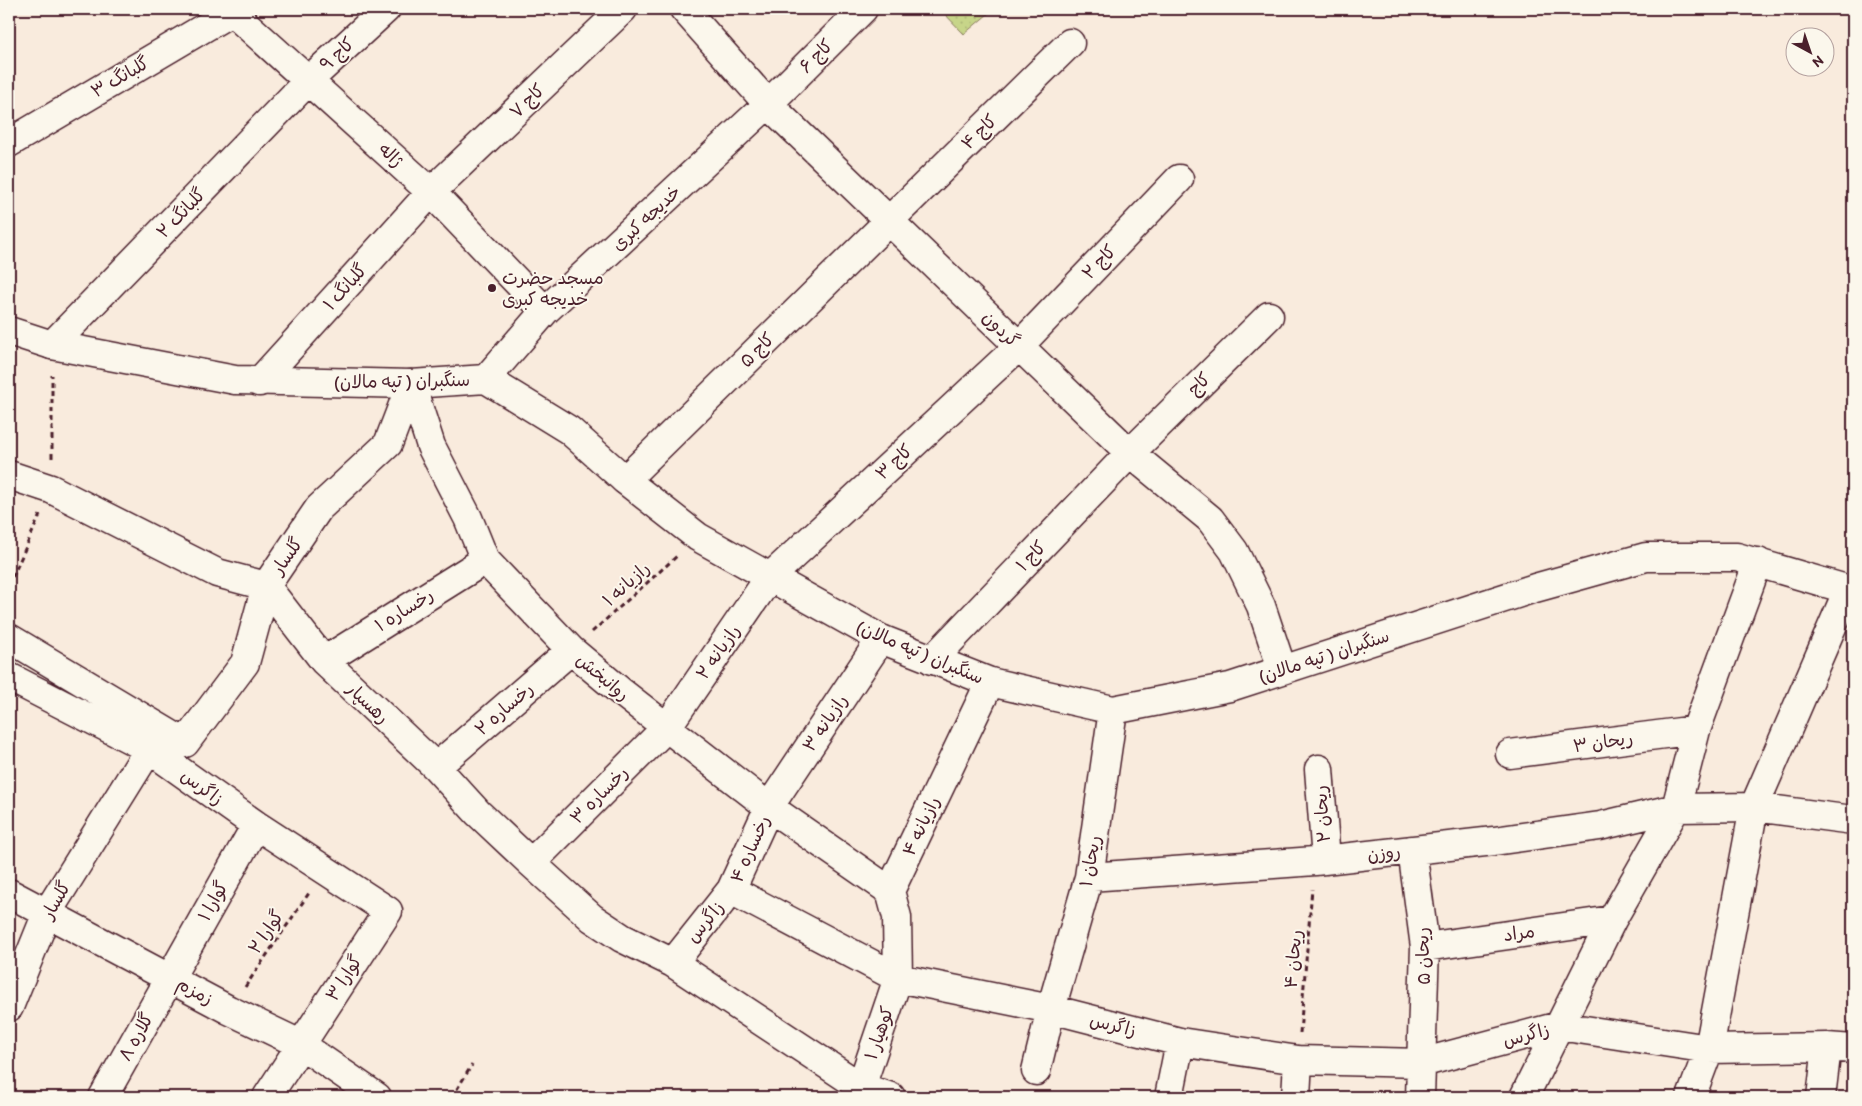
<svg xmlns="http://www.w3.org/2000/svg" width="1862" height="1106" viewBox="0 0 1862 1106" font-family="Itim,'Playpen Sans Arabic',sans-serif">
  <defs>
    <pattern id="park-dots" width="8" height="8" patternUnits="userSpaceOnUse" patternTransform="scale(1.25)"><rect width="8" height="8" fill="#c7d589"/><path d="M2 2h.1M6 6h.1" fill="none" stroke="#acb676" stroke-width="1.8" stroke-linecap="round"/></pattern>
  </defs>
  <rect width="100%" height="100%" fill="#f9ebdd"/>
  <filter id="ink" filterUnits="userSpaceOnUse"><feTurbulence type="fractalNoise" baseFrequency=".02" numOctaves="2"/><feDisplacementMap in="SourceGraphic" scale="10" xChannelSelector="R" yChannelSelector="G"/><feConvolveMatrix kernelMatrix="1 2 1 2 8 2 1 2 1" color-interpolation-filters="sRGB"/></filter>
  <g filter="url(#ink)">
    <path fill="url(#park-dots)" stroke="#887a5a" d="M940 9H994L964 34Z"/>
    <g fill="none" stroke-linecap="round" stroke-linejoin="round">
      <defs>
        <path id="minor" d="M229 9 431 192 545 311
          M684 9 768 104 1130 453 1210 519 1234 551 1261 606 1282 669
          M9 143 236 9
          M52 345 309 80 386 9
          M486 379 545 311 768 104 863 9
          M259 382 431 192 623 9
          M411 384 431 446 468 518 485 560 571 650 620 691 769 807 890 891
          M9 475 51 489 217 573 266 586 324 661 436 767 478 813 531 863 592 918 622 938 673 963 731 890 898 978 1051 1009 1180 1042 1298 1060 1421 1063 1559 1026 1709 1049 1827 1047 1853 1049
          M625 480 1070 43
          M9 638 185 743 245 663 266 586 319 508 388 444 411 384
          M932 660 1130 453 1269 316
          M324 661 485 560
          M9 677 149 749 256 825 388 911 267 1097
          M1510 754 1696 730
          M436 767 571 650
          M1319 769 1326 860
          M1412 850 1425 947 1420 1097
          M531 863 667 727 769 578 1019 346 1179 179
          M1089 877 1315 861 1494 841 1600 826 1676 808 1754 807 1853 820
          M731 890 769 807 881 639
          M9 893 229 1010 300 1044 377 1097
          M1425 947 1612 920
          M673 963 861 1087 891 1097
          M9 1007 47 913 149 749
          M1036 1071 1051 1009 1089 877 1113 710
          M861 1087 898 978 897 917 890 891 990 682
          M103 1097 256 825
          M1169 1097 1180 1042
          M1296 1097 1298 1060
          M1524 1097 1612 920 1676 808 1696 730 1758 562
          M1691 1097 1709 1049 1754 807 1848 590
          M1821 1097 1827 1047"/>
        <path id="secondary" d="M9 331 52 345 235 380 411 384 486 379 569 430 625 480 698 537 881 639 990 682 1113 710 1230 687 1535 588 1646 557H1737L1853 591"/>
      </defs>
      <use href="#minor" stroke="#4a1f2b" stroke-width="31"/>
      <use href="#secondary" stroke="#4a1f2b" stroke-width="31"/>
      <path stroke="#4a1f2b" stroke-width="3" stroke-dasharray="5 4" stroke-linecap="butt" d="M52 458V375
        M9 585 40 515
        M592 632 677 556
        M245 987 309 893
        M1300 1033 1312 889
        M452 1097 472 1065
        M599 1097 600 1094"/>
      <use href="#minor" stroke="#fbf7ec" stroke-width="28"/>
      <use href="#secondary" stroke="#fbf7ec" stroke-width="28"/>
    </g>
  </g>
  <circle fill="#4a1f2b" stroke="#fbf7ec" stroke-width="2" cx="492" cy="288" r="5"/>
  <g text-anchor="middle" stroke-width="4" stroke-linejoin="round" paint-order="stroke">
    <g font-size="18" fill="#4a1f2b" stroke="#fbf7ec">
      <text transform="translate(337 54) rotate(-43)" y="6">کاج ۹</text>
      <text transform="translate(816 56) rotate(-45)" y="6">کاج ۶</text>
      <text transform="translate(120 77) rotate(-30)" y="6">گلبانگ ۳</text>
      <text transform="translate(527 101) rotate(-44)" y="6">کاج ۷</text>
      <text transform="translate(979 132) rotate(-44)" y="6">کاج ۴</text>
      <text transform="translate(391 155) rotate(43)" y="6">ژاله</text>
      <text transform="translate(181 213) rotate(-46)" y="6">گلبانگ ۲</text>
      <text transform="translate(646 218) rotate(-43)" y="6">خدیجه کبری</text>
      <text transform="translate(1099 262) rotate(-46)" y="6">کاج ۲</text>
      <text transform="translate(345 287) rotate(-48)" y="6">گلبانگ ۱</text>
      <text transform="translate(1001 329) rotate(44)" y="6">گردون</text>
      <text transform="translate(757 350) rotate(-45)" y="6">کاج ۵</text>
      <text transform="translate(402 381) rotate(-1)" y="6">سنگبران ( تپه مالان)</text>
      <text transform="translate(1199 384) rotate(-44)" y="6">کاج</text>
      <text transform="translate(894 462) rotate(-43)" y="6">کاج ۳</text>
      <text transform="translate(287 556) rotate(-55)" y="6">گلسار</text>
      <text transform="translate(1031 556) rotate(-46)" y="6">کاج ۱</text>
      <text transform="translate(626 584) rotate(-42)" y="6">رازیانه ۱</text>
      <text transform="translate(404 610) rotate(-32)" y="6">رخساره ۱</text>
      <text transform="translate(718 652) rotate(-55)" y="6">رازیانه ۲</text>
      <text transform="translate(920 652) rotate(23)" y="6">سنگبران ( تپه مالان)</text>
      <text transform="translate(1324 656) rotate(-18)" y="6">سنگبران ( تپه مالان)</text>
      <text transform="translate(603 677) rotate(40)" y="6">روانبخش</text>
      <text transform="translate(368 703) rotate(44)" y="6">رهسپار</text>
      <text transform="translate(504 709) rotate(-41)" y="6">رخساره ۲</text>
      <text transform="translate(825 723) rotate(-56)" y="6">رازیانه ۳</text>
      <text transform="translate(1603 742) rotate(-8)" y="6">ریحان ۳</text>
      <text transform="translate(202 787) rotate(36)" y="6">زاگرس</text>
      <text transform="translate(599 795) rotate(-45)" y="6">رخساره ۳</text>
      <text transform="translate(1322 814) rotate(-94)" y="6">ریحان ۲</text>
      <text transform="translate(921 826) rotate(-65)" y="6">رازیانه ۴</text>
      <text transform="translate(750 849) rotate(-66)" y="6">رخساره ۴</text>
      <text transform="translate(1384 853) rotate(-7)" y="6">روزن</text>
      <text transform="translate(1090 861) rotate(-80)" y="6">ریحان ۱</text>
      <text transform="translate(56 900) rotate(-60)" y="6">گلسار</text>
      <text transform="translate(213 901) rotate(-61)" y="6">گوارا ۱</text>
      <text transform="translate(705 922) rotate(-51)" y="6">زاگرس</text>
      <text transform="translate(266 932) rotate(-56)" y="6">گوارا ۲</text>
      <text transform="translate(1519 933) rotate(-8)" y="6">مراد</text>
      <text transform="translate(1423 956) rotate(-92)" y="6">ریحان ۵</text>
      <text transform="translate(1293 959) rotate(-85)" y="6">ریحان ۴</text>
      <text transform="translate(344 978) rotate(-57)" y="6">گوارا ۳</text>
      <text transform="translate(195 991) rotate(29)" y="6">زمزم</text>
      <text transform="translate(1113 1025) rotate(14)" y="6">زاگرس</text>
      <text transform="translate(879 1033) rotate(-71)" y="6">کوهیار ۱</text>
      <text transform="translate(1526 1035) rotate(-15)" y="6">زاگرس</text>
      <text transform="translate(136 1037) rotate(-61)" y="6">گلاره ۸</text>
    </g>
    <g font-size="18" fill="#4a1f2b" stroke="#fbf7ec" text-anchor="start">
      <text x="502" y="284">مسجد حضرت<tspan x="502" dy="21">خدیجه کبری</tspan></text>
    </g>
  </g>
  <rect width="1862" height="1106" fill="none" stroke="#fbf7ec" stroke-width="30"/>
  <rect x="15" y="15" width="1832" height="1076" fill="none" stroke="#4a1f2b" stroke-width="2" filter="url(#ink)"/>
  <g transform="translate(1810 52) rotate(140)"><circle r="24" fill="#fbf7ec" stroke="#b4a19f"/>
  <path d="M0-4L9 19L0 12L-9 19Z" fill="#4a1f2b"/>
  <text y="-8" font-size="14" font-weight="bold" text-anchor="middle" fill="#4a1f2b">N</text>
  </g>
</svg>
